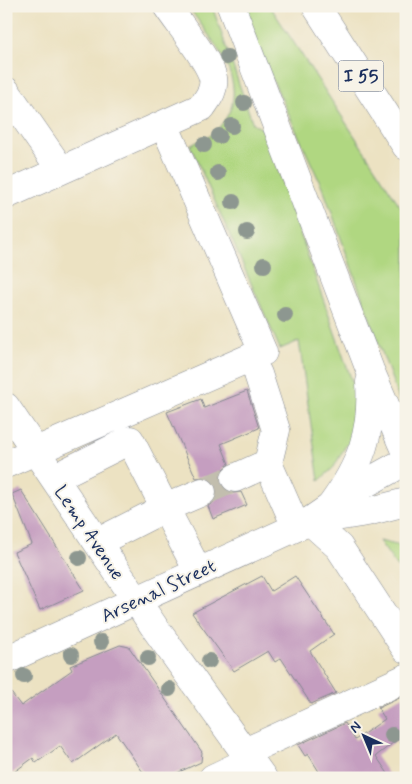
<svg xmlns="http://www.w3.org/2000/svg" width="412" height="784" viewBox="0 0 412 784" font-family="Mynerve,sans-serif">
  <rect width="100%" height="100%" fill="#f7f3e8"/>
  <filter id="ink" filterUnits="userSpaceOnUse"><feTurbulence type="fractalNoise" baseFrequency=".02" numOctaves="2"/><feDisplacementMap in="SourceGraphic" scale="10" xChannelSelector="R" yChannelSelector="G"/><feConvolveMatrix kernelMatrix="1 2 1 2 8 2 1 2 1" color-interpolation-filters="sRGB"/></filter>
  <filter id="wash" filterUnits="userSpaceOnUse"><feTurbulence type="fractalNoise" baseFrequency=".0096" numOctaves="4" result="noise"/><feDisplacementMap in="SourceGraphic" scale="20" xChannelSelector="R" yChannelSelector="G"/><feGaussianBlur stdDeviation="1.12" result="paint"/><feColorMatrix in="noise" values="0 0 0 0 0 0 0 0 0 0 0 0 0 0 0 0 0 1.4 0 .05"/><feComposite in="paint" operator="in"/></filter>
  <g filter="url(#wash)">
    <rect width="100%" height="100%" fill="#ece2c2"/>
    <path fill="#b0d781" stroke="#668370" d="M188 6H212L253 124 263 129 266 136 355 390 357 407 352 446 346 445 334 467 319 481 299 341 280 349 190 145C197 142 205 139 211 135 217 131 222 124 226 118 250 79 209 38 188 6Z
      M242 6H270L406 215V419L324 191 265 63Z
      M379 541 406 547V579Z"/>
    <g id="blocks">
      <path fill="#c59ec0" d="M247 391 259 428 221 444 229 464 223 469 219 477 221 484 226 490 233 493 241 492 247 505 213 519 208 506 214 502 217 494 216 485 212 480 204 477 196 478 167 412 201 399 204 408Z
        M21 490 84 590 40 610 14 552 32 544 12 494Z
        M262 576 271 591 295 576 334 634 310 651 336 693 311 704 281 658 275 662 268 651 234 671 192 613Z
        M120 645 129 647 202 752 201 762 166 778H147L116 733 73 764 60 746 36 763 33 758 6 778V686L21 706 72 670 70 666Z
        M406 695V751L398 739 376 756 391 778H323L308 754 305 756 298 745 345 723 355 740 385 719 378 708Z"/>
    </g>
  </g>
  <g filter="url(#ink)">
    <use href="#blocks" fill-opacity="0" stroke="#848890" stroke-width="1"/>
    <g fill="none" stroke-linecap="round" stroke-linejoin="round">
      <path stroke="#c2beae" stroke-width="28" stroke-dasharray="28 14" stroke-linecap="butt" d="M202 492 235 478"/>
      <defs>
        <path id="minor" d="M6 91 61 170
          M6 195 202 107C208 98 215 90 213 78 209 60 178 23 167 6
          M258 374 276 430 268 463 296 527
          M6 407 155 628 263 778
          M6 464 263 352 164 124
          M54 478 130 440 165 508 98 542
          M235 478 268 463
          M310 521 339 547 406 649
          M198 571 165 508 202 492
          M245 752 406 678
          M213 778 251 760"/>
        <path id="major" d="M317 520 367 512 406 502
          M6 660 310 521 361 486 406 461"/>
        <path id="highway" d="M231 6 370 370 406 453
          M316 6 406 146
          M331 506C361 465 373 432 370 382"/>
      </defs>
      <use href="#minor" stroke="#848890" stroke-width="29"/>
      <use href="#major" stroke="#848890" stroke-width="29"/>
      <use href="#highway" stroke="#848890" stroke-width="29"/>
      <use href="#minor" stroke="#fff" stroke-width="28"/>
      <use href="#major" stroke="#fff" stroke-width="28"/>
      <use href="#highway" stroke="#fff" stroke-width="28"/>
    </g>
    <g fill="#8d9790">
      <circle cx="227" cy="57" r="8"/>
      <circle cx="244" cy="103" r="8"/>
      <circle cx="232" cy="126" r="8"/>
      <circle cx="219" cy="136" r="8"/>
      <circle cx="204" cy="145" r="8"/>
      <circle cx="218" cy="173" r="8"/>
      <circle cx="233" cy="202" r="8"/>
      <circle cx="247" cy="232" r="8"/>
      <circle cx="264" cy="265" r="8"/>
      <circle cx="285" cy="315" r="8"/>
      <circle cx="79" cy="558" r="8"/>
      <circle cx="101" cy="642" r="8"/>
      <circle cx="71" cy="655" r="8"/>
      <circle cx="148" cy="658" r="8"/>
      <circle cx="209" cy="661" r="8"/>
      <circle cx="24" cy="676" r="8"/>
      <circle cx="169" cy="689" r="8"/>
      <circle cx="392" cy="735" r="8"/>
    </g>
  </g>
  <g text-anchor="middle" stroke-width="4" stroke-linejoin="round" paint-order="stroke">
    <rect fill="#f7f3e8" stroke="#5d6a87" stroke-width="1" x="338.5" y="60.5" width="45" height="31" rx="4"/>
    <g font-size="18" font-weight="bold" fill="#1b2f5e">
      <text x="361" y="82">I 55</text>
    </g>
    <g font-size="19" fill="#1b2f5e" stroke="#f7f3e8">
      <text transform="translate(90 532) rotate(56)" y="7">Lemp Avenue</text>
      <text transform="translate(158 590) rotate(-25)" y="7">Arsenal Street</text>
    </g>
  </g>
  <rect width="412" height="784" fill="none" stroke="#f7f3e8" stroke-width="25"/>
  <g transform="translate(364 736) rotate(316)" stroke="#f7f3e8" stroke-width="4" paint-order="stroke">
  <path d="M0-4L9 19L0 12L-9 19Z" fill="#1b2f5e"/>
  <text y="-8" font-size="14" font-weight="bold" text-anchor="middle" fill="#1b2f5e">N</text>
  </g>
</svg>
